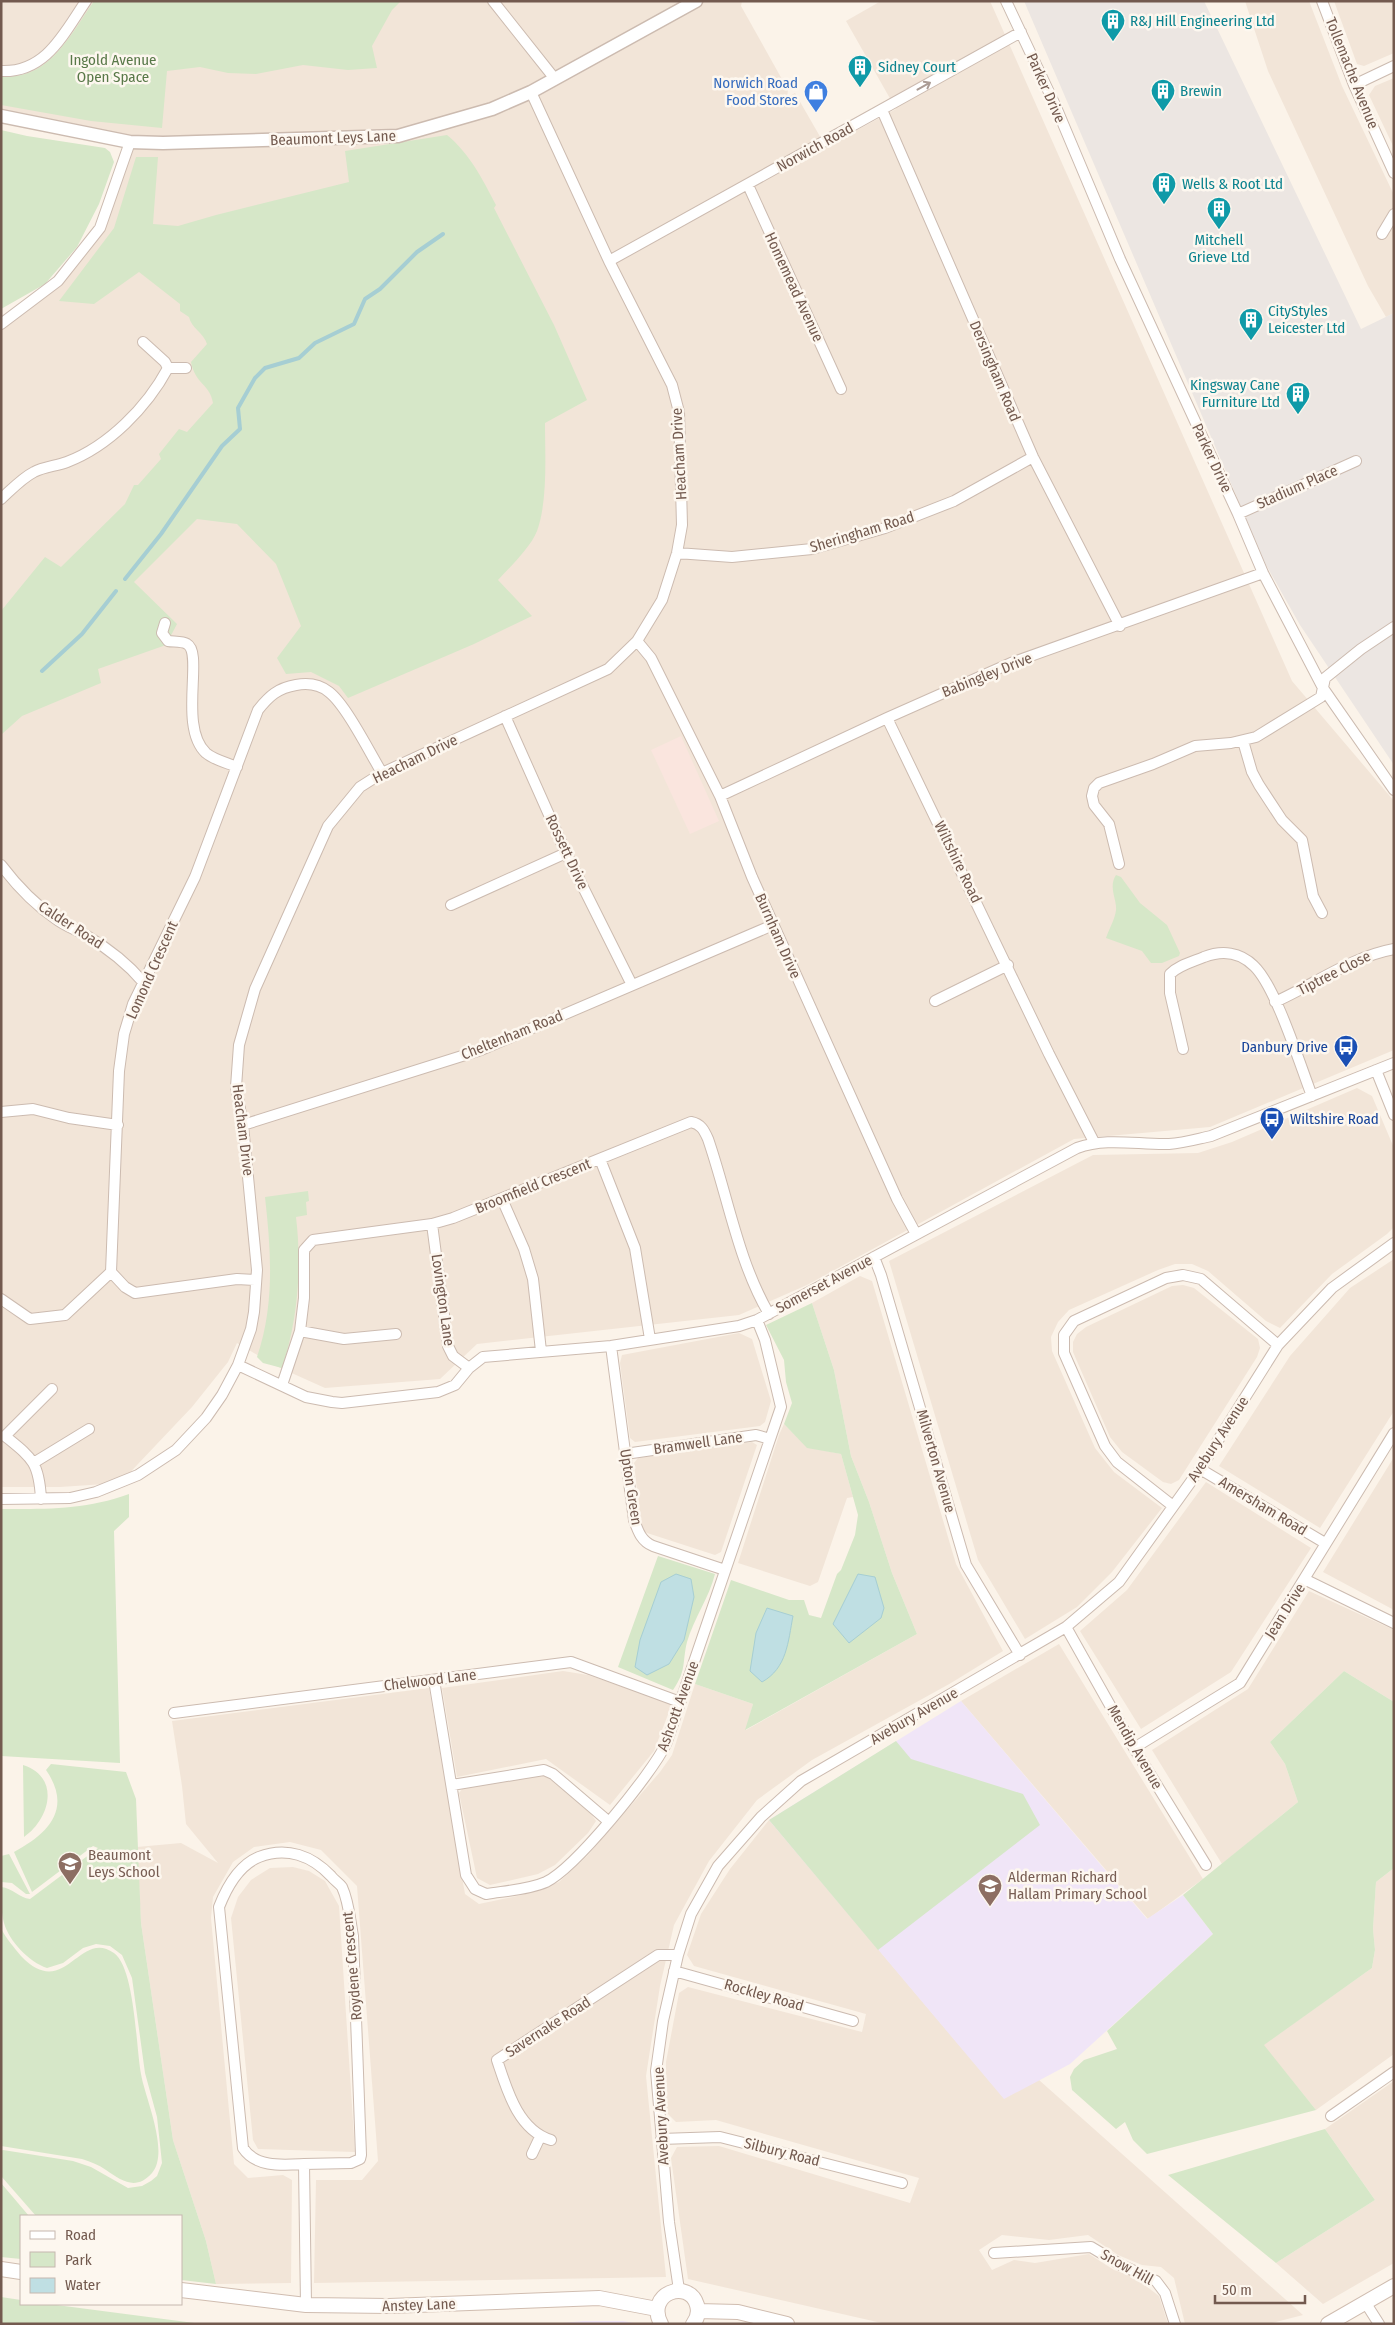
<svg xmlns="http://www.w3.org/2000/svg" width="1395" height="2325" viewBox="0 0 1395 2325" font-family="'Fira Sans Condensed',sans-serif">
  <rect width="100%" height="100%" fill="#fbf3e9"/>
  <path fill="#f2e5d8" d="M1 1H742L741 6 788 90 787 98 795 93 826 147 896 109 846 21 881 1H990L1292 681 1394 801V1050L1210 1127 1074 1139 807 1285 739 1315 477 1344 440 1379 325 1388 276 1366 237 1343 228 1362 192 1407 120 1483 60 1487H1V318L58 281 100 228 129 142 1 115Z
    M1245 1H1309L1342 86 1394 195V313L1386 317 1368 286 1268 71Z
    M1334 1H1394V53L1364 66 1357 64Z
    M1394 78V148L1369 95 1375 86Z
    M1357 1088 1372 1096 1394 1148V1227L1387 1234 1332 1274 1280 1328 1266 1321 1208 1271 1192 1264H1175L1158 1270 1069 1310 1058 1322 1051 1337 1052 1351 1095 1448 1114 1472 1162 1508 1112 1572 1077 1607 1025 1639 978 1560 889 1261 1093 1155 1198 1153 1232 1142Z
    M1394 1259V1411L1320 1528 1219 1466 1290 1356 1350 1288Z
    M860 1276 872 1281 956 1564 1003 1651 951 1683 812 1760 757 1800 709 1861 674 1925 660 1986 646 2076 666 2277 314 2283 316 2180H362L378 2161 357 1886 321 1850 290 1842 254 1847 233 1862 213 1897 211 1918 234 2164 248 2178 283 2175 292 2180 291 2283 216 2284 206 2241 173 2140 141 1923 137 1847 181 1843 218 1863 186 1824 182 1786 172 1721 429 1688 465 1894 479 1904 522 1895 559 1882 587 1856 660 1772 672 1755 695 1684 753 1704 746 1730 917 1634 892 1573 869 1502 851 1456 834 1370 812 1303Z
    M1183 1285 1194 1288 1258 1339 1260 1348 1257 1357 1179 1480 1171 1484 1163 1482 1122 1452 1110 1437 1073 1352V1342L1077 1334 1086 1327 1172 1286Z
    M739 1333 752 1339 771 1401 765 1422 760 1426 635 1442 630 1438 620 1363 622 1355Z
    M784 1424 807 1447 841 1454 853 1497 847 1498 818 1582 810 1586 738 1563 779 1435Z
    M752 1442 757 1445 721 1552 715 1555 644 1532 641 1525 634 1463 638 1458Z
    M1394 1457V1610L1323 1572Z
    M1206 1482 1311 1548 1231 1672 1141 1729 1080 1631 1127 1590Z
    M1309 1591 1394 1630V1702L1344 1671 1270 1742 1285 1764 1298 1802 1222 1864 1152 1750 1248 1689Z
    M1059 1644 1203 1879 1148 1919 961 1701Z
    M563 1671 588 1675 672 1704 654 1751 610 1805 546 1759 457 1777 442 1688Z
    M537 1776 548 1777 589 1811 596 1821 588 1833 555 1865 538 1874 490 1885 477 1878 459 1793 463 1788Z
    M769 1820 1004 2098 1039 2080 1303 2315 1268 2324H1185L1174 2278 1161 2267 1142 2265 1118 2255 1088 2235 1049 2240 1002 2235 979 2250 992 2270 1014 2260 1035 2263 1089 2254 1114 2270 1133 2276 1159 2296 1168 2324H886L688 2279 671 2158 677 2147 719 2146 910 2203 919 2178 716 2120 676 2122 666 2112V2062L679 1993 688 1987 862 2032 866 2014 694 1966 687 1955 701 1914 730 1869Z
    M293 1867 309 1871 325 1881 339 1906 355 2152 258 2149 253 2140 231 1918 238 1897 251 1880 270 1868Z
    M1394 1868V2054L1316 2110 1263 2045 1372 1968 1375 1950 1373 1929 1376 1882Z
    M1394 2081V2263L1323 2304 1276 2263 1375 2200 1325 2129Z"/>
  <path fill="#fae5de" d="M681 736 719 821 690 834 651 750Z"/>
  <path fill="#ece6e2" d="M1024 1H1204L1361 329 1394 313V765L1300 625 1266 565Z"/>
  <path fill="#f0e5f7" d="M961 1701 1147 1919 1183 1895 1213 1934 1070 2064 1004 2099 769 1820Z
    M583 2321H623L639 2324H552Z"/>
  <path fill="#d6e7c8" d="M94 1H401L392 10 372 46 377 68 348 70 303 65 256 74 228 73 200 67 167 71 162 128 91 121 1 105V76C49 81 70 35 94 1Z
    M1 130 27 136 105 148 110 152 114 162 99 204 77 247 45 284 1 309Z
    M447 135C470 154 482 178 496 205L494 208 554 325 587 400 545 423C545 455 548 501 537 531 531 547 509 568 498 580L532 616 474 644 348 698 339 686 311 672 286 674 277 658 301 626 276 564 237 524 197 519 134 582 177 624 166 645 98 669 101 683 22 716 2 734 1 611 45 557 61 567 125 504 134 485H138L161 459 159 454 179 429 187 432 213 403C210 384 195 384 191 362L207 344C204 333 191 328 189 317L180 311V304L139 272 94 304 59 301 114 228 136 157H158L153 224 178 226 216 215 349 182 345 151Z
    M1116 875 1121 877 1140 903 1167 925 1180 953 1179 956 1162 963H1151L1142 951 1106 938C1109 929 1115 919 1116 910 1117 899 1108 887 1116 875Z
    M308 1191 309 1201 306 1202 307 1215 296 1217C302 1267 298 1320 282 1368L263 1363 257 1357C275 1304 271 1251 265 1197Z
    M812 1303 834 1370 851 1456 869 1502 892 1573 917 1634 745 1730 753 1704 695 1684 731 1580 789 1600H804L809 1615 821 1618 837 1574 841 1570 855 1535 858 1515 841 1454 807 1448 784 1424 792 1403 786 1382 784 1360 766 1325Z
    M129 1494V1517L114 1531 120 1763 1 1756V1509C47 1509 85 1510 129 1494Z
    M658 1556 715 1574C709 1598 694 1618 687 1642 682 1662 687 1670 673 1690L618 1667Z
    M1344 1671 1394 1702V1868L1376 1882 1373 1929 1375 1950 1372 1968 1264 2045 1316 2110 1147 2154 1133 2140 1125 2122 1116 2129 1072 2090 1070 2077 1074 2069 1084 2060 1117 2049 1107 2031 1213 1934 1183 1895 1298 1802 1285 1764 1270 1742Z
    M896 1741 911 1759 1023 1794 1040 1825 878 1950 769 1820Z
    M51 1764 126 1772 136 1799 141 1923 173 2140 206 2241 216 2284 181 2280V2216H36L1 2176V2151L3 2150 73 2161 91 2167 128 2188 142 2186 151 2181 157 2176 162 2163 157 2117 145 2073 132 1978 122 1955 110 1946 96 1944 83 1948 63 1963 47 1968C29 1962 9 1941 4 1923 1 1912 1 1898 1 1887 13 1888 19 1898 30 1899L98 1848 93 1846 32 1892 14 1852C48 1834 73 1809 46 1770Z
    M23 1765C61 1777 50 1819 24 1837Z
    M9 1854 30 1894H26L12 1883 1 1882V1856Z
    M1 1928C6 1939 14 1947 21 1956 65 2002 79 1928 114 1953 135 1968 136 2048 141 2074 145 2098 170 2152 152 2173 136 2191 122 2181 106 2170 99 2165 91 2162 82 2159L1 2146Z
    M1325 2129 1375 2200 1276 2263 1168 2175Z
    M1 2183 29 2216H21V2259L1 2257Z
    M1 2297 21 2300V2304H49L202 2324H1Z"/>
  <path fill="#bfdfe3" stroke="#a6ced3" d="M676 1574 691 1579 694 1597 684 1640 669 1664 647 1675 635 1667 640 1640 661 1582Z
    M858 1574 875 1577 884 1608 881 1618 849 1643 833 1624Z
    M767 1608 793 1616C788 1642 787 1668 762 1682L750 1671 756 1633Z"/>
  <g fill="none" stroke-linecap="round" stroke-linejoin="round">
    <path stroke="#a6ced3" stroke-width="4" d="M125 579 161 534 222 446 240 429 238 408 255 378 265 368 299 358 315 343 354 324 365 299 380 289 417 252 443 234
      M42 671 82 634 116 591"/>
    <defs>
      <path id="minor" d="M493 1 555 79
        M1006 1 1056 107 1120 259 1238 514 1263 573 1323 688 1394 790
        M1322 1 1354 85 1394 173
        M1 71C46 73 64 33 86 1
        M1354 85 1394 66
        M882 110 1033 457 1120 626
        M748 185 841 389
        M1382 234 1394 214
        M609 261 1021 32
        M1 324 58 281 100 228 130 142
        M168 368H186
        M1 499C11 490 22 478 34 472 43 467 56 466 67 462 109 446 147 407 168 368L165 362 143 342
        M1238 514 1356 461
        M677 553 732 557 812 549 885 528 954 501 1033 457
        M165 623 162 633 168 641C173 642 182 641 187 644 204 653 178 727 206 753 214 760 228 763 237 767
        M637 641 651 658 720 796 752 877 897 1199 916 1234
        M505 716 566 853 632 985
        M887 718 1049 1054 1094 1142
        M1243 741 1252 772 1259 785 1282 820 1302 840 1313 896 1322 913
        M720 796 887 718 1011 663 1263 573
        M1119 864 1109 824 1094 805 1092 796 1094 788 1099 783 1153 764 1195 746 1231 743 1256 737 1321 697 1325 678 1361 649 1394 627
        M1 865C17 886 34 904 56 919 65 926 77 930 87 936 109 949 127 963 143 982
        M451 905 566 853
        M935 1001 1008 965
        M1275 1002C1315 984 1351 957 1394 949
        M1183 1049 1170 993V974C1179 965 1192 962 1204 957 1222 950 1240 952 1254 966 1276 987 1300 1065 1312 1096
        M1376 1070 1394 1115
        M1 1112 33 1109 69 1118 118 1125
        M243 1125 481 1050 773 925
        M600 1159 635 1248 650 1339
        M502 1199 524 1249 533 1279 541 1351
        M432 1224 448 1346 453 1356 469 1368
        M874 1257 881 1275 966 1565 1020 1655
        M255 1280 237 1279 135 1293 125 1287 111 1272 119 1071 124 1034 133 1004 195 877 258 710C269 696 278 688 296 685 307 683 319 684 329 692 346 705 370 753 382 773
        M1 1299 30 1319 65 1315 111 1272
        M300 1331 344 1339 396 1334
        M611 1346 634 1520C638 1531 641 1541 653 1546L725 1570
        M238 1365 306 1397 332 1402 342 1403 438 1392 455 1385 469 1368 483 1357 611 1346 739 1326 757 1320 1077 1148C1107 1137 1138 1145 1169 1144 1184 1143 1197 1139 1211 1136L1394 1063
        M282 1385 300 1331 304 1298V1250L313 1240 432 1224 453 1218 691 1122C701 1124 704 1130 708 1139 728 1197 738 1261 769 1314
        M625 1454 756 1435 770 1439
        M35 1462 89 1429
        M1200 1469 1325 1543
        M1 1499 70 1498 96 1492 138 1475 176 1450 206 1418 222 1395 238 1365 251 1329 254 1312 257 1270 243 1125 236 1087 239 1045 255 989 328 826 360 787 382 773 608 669 637 641 662 600 677 553 682 525 679 412 672 385 609 261 531 92
        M41 1499C39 1462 32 1458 5 1436L52 1389
        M1173 1506 1117 1462 1105 1446 1064 1353V1335L1074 1321 1166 1278 1183 1275 1201 1279 1278 1345
        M1304 1579 1394 1623
        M1066 1627 1134 1748 1206 1865
        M434 1680 466 1875 475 1889 486 1894C504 1891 528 1890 546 1882 575 1868 651 1775 666 1744L781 1407 765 1340 757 1320
        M174 1713 571 1662 680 1702
        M1134 1748 1240 1683 1394 1433
        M452 1785 544 1770 553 1774 608 1821
        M674 1971 853 2021
        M1331 2116 1394 2072
        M661 2139 720 2137 902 2183
        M551 2140C518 2130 507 2090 497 2060L658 1955H678
        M532 2154 540 2137
        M304 2164 351 2163 360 2159 361 2155 353 1936C350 1920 349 1902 342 1887 339 1883 334 1880 331 1876 312 1856 287 1846 259 1857 239 1865 226 1889 219 1907L243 2148C256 2168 283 2165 304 2164L306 2305
        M994 2253 1091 2247 1121 2265 1156 2281 1165 2293 1175 2324
        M679 2290 669 2222 656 2071 663 2021 678 1955 691 1914 718 1866 761 1817 801 1781 1066 1627 1119 1582 1200 1469 1278 1345 1332 1288 1394 1243
        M1365 2302 1379 2324"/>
      <path id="tertiary" d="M1 116 130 142 163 143 398 136 492 109 531 92 696 1"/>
      <path id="secondary" d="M1 2269 21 2272
        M181 2290 306 2305 389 2306 599 2298 657 2309
        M698 2311 738 2312 787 2324
        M661 2324C645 2293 689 2278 697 2305 699 2312 698 2318 693 2324
        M1328 2324 1394 2286"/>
    </defs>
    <use href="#minor" stroke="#ccbbb0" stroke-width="12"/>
    <use href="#tertiary" stroke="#ccbbb0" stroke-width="15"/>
    <use href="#secondary" stroke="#d0bdb0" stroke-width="16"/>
    <use href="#minor" stroke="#fff" stroke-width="10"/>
    <use href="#tertiary" stroke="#fff" stroke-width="12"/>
    <use href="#secondary" stroke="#fff" stroke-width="14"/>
  </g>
  <defs><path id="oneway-shaft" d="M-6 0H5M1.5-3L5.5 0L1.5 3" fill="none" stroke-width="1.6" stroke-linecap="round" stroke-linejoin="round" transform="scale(1.25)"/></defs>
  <use stroke="#ab9c95" href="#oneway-shaft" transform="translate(924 86) rotate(-29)"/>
  <defs>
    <symbol id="building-pin" viewBox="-11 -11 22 30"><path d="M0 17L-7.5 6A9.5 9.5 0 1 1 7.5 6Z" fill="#0f9aa8" stroke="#fdf7ef"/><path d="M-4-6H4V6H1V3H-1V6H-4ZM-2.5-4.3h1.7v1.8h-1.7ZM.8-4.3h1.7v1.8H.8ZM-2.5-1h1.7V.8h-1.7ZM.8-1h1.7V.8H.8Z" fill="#fff"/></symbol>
    <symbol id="shop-pin" viewBox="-11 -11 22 30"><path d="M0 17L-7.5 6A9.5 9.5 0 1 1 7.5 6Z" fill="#3f7fe0" stroke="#fdf7ef"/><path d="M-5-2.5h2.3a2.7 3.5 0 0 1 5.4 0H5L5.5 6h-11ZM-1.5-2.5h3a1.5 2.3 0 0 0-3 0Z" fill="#fff"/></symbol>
    <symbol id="bus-pin" viewBox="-11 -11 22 30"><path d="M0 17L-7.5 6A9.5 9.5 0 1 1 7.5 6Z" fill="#1a4fb4" stroke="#fdf7ef"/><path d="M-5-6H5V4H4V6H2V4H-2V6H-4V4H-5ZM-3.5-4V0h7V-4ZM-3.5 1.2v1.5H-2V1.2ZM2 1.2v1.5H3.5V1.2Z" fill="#fff"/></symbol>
    <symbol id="school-pin" viewBox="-11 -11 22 30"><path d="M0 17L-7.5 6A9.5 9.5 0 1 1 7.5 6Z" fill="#8d6e63" stroke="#fdf7ef"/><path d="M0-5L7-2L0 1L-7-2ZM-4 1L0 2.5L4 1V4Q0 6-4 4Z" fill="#fff"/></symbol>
  </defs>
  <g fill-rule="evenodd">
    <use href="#building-pin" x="1099" y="7" width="28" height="38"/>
    <use href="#building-pin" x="846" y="53" width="28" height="38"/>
    <use href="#building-pin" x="1149" y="77" width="28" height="38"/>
    <use href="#shop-pin" x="802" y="78" width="28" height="38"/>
    <use href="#building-pin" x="1150" y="170" width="28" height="38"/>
    <use href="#building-pin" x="1205" y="195" width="28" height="38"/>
    <use href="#building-pin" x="1237" y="306" width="28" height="38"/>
    <use href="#building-pin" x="1284" y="380" width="28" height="38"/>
    <use href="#bus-pin" x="1332" y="1033" width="28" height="38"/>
    <use href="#bus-pin" x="1258" y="1105" width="28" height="38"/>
    <use href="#school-pin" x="56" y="1850" width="28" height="38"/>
    <use href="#school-pin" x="976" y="1872" width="28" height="38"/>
  </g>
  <g text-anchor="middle" stroke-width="5" stroke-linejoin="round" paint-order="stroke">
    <g font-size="15" fill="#0d838f" stroke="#fdf7ef" text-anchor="start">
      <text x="1130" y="26">R&amp;J Hill Engineering Ltd</text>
      <text x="878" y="72">Sidney Court</text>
      <text x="1180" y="96">Brewin</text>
      <text x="1182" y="189">Wells &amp; Root Ltd</text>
      <text x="1219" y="245" text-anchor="middle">Mitchell<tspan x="1219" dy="17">Grieve Ltd</tspan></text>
      <text x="1268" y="316">CityStyles<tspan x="1268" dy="17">Leicester Ltd</tspan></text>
      <text x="1280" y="390" text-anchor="end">Kingsway Cane<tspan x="1280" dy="17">Furniture Ltd</tspan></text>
    </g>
    <g font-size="15" fill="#587848" stroke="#fdf7ef">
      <text x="113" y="65">Ingold Avenue<tspan x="113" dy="17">Open Space</tspan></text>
    </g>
    <g font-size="15" fill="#735a4f" stroke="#fdf7ef">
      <text transform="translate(1352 73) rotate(68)" y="5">Tollemache Avenue</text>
      <text transform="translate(1046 88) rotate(66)" y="5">Parker Drive</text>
      <text transform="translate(333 138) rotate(-2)" y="5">Beaumont Leys Lane</text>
      <text transform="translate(815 147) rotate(-29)" y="5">Norwich Road</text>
      <text transform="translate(794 287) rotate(65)" y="5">Homemead Avenue</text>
      <text transform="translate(995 371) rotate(67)" y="5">Dersingham Road</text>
      <text transform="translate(679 454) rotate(-93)" y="5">Heacham Drive</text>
      <text transform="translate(1212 458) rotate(65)" y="5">Parker Drive</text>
      <text transform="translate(1297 487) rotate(-24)" y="5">Stadium Place</text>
      <text transform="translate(862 532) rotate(-17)" y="5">Sheringham Road</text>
      <text transform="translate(987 675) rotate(-22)" y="5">Babingley Drive</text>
      <text transform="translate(415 759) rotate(-26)" y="5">Heacham Drive</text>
      <text transform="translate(567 852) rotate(65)" y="5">Rossett Drive</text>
      <text transform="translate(958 862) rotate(64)" y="5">Wiltshire Road</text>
      <text transform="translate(71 925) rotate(33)" y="5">Calder Road</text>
      <text transform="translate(778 936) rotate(66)" y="5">Burnham Drive</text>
      <text transform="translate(152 970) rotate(-66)" y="5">Lomond Crescent</text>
      <text transform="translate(1334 973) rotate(-27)" y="5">Tiptree Close</text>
      <text transform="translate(512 1035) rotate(-22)" y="5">Cheltenham Road</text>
      <text transform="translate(243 1130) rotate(83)" y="5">Heacham Drive</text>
      <text transform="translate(533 1186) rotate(-22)" y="5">Broomfield Crescent</text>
      <text transform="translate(824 1284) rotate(-28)" y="5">Somerset Avenue</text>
      <text transform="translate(443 1300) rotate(82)" y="5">Lovington Lane</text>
      <text transform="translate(1218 1439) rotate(-57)" y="5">Avebury Avenue</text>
      <text transform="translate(698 1443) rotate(-8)" y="5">Bramwell Lane</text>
      <text transform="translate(936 1461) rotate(74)" y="5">Milverton Avenue</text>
      <text transform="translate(631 1487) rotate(81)" y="5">Upton Green</text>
      <text transform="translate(1263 1506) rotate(31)" y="5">Amersham Road</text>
      <text transform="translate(1285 1611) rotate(-58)" y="5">Jean Drive</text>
      <text transform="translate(430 1680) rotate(-7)" y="5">Chelwood Lane</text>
      <text transform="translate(678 1706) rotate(-70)" y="5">Ashcott Avenue</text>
      <text transform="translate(914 1716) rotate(-30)" y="5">Avebury Avenue</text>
      <text transform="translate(1135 1747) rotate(60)" y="5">Mendip Avenue</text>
      <text transform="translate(352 1966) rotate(-95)" y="5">Roydene Crescent</text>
      <text transform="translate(764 1995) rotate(16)" y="5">Rockley Road</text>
      <text transform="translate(548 2027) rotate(-33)" y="5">Savernake Road</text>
      <text transform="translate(661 2116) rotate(-93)" y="5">Avebury Avenue</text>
      <text transform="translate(782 2152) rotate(14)" y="5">Silbury Road</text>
      <text transform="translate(1127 2267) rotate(29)" y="5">Snow Hill</text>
      <text transform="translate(419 2305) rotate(-2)" y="5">Anstey Lane</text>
    </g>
    <g font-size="15" fill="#366cbe" stroke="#fdf7ef" text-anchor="end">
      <text x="798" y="88">Norwich Road<tspan x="798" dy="17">Food Stores</tspan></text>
    </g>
    <g font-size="15" fill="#164399" stroke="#fdf7ef" text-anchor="end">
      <text x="1328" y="1052">Danbury Drive</text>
      <text x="1290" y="1124" text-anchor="start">Wiltshire Road</text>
    </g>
    <g font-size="15" fill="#785e54" stroke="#fdf7ef" text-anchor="start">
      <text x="88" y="1860">Beaumont<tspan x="88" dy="17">Leys School</tspan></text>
      <text x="1008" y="1882">Alderman Richard<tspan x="1008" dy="17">Hallam Primary School</tspan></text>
    </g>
  </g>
  <rect width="1395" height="2325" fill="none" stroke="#735a4f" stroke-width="5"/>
  <rect x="20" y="2215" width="162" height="90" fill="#fdf7ef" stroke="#c6b8af"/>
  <rect x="30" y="2231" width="25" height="8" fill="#ffffff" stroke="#c6b8af"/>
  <text x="65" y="2240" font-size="15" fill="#735a4f">Road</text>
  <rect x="30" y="2252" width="25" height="15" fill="#d6e7c8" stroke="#c6b8af"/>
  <text x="65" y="2265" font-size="15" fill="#735a4f">Park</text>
  <rect x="30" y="2278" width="25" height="15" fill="#bfdfe3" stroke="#c6b8af"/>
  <text x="65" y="2290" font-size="15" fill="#735a4f">Water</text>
  <path d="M1215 2295v8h90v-8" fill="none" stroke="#735a4f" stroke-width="2.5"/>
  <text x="1222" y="2295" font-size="15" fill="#735a4f" stroke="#fdf7ef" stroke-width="4" paint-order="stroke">50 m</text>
</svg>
